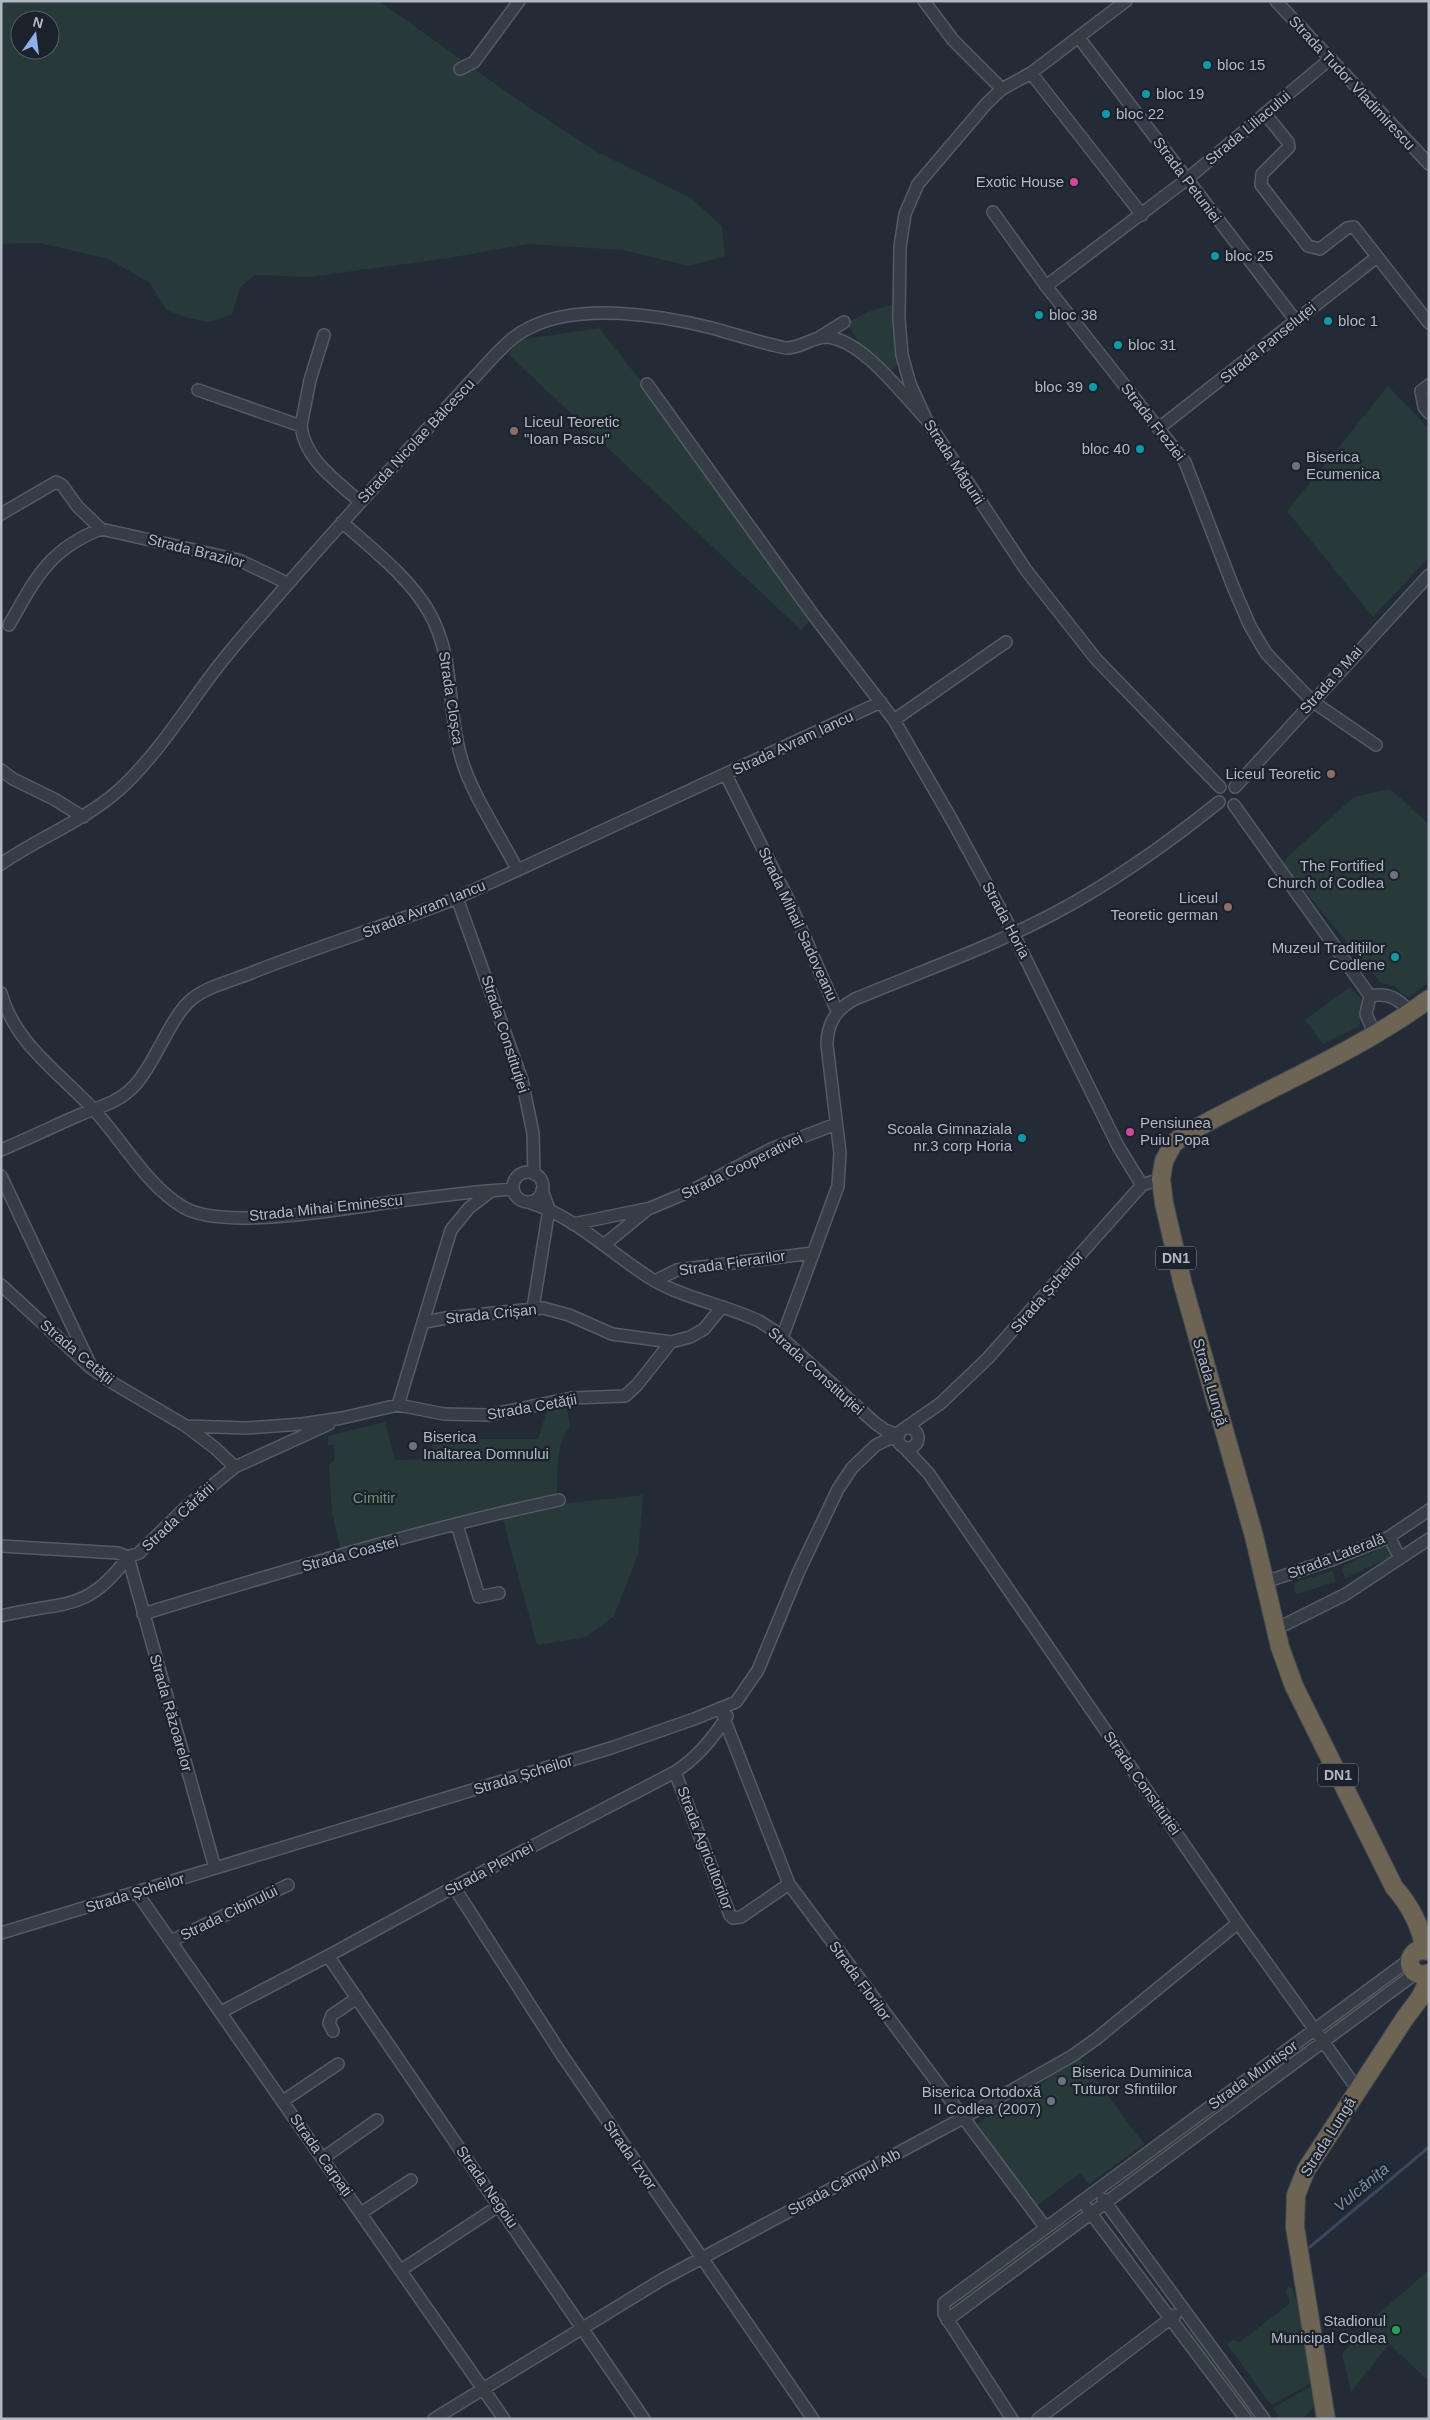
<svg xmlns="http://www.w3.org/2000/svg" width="1430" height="2420" viewBox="0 0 1430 2420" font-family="Arial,sans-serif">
  <rect width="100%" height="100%" fill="#232b37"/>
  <path fill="#28393a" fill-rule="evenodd" d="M1 1H379L528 107 599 153 691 198 722 226 725 256 689 266 623 250 527 244 449 258 310 277 254 275 240 288 232 314 220 319 207 322 184 317 167 310 149 282 108 259 40 243 1 244ZM20 20H50V50H20Z
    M894 304 898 363 895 368 889 371 859 343 847 323 868 312Z
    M599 328 655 399 814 616 801 630 508 354 520 340Z
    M1388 386 1429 429V557L1373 617 1287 511Z
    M1390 789 1429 824V972L1426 984 1409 998 1394 986 1381 983 1281 863 1354 797Z
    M1350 987 1362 1000 1360 1026 1323 1044 1305 1020Z
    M567 1408 570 1427C555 1443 558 1475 557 1496L341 1551 332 1512 329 1465 335 1460 334 1445H328V1436L385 1422 395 1460 433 1459 432 1439H538L547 1411Z
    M643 1495 638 1554 614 1616 586 1637 537 1645 502 1516 560 1504Z
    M1385 1546H1388L1392 1553 1390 1557 1345 1578 1342 1571 1343 1566Z
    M1332 1571 1336 1581 1298 1594 1295 1593 1294 1585 1296 1582Z
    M1379 1990 1383 1992 1329 2032 1328 2028Z
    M1302 2045 1307 2048 1124 2181 1122 2178Z
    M1078 2056 1144 2144 1089 2184 1080 2173 1037 2206 977 2124 1047 2080 1045 2076Z
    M1064 2221 1065 2227 962 2303 959 2302 958 2297Z
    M1429 2270V2381L1389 2344 1351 2392 1342 2354 1377 2315Z
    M1288 2287 1292 2288 1296 2299 1312 2379 1310 2384 1271 2405 1227 2344 1231 2340 1240 2342 1289 2304 1290 2300 1285 2292Z
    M1191 2328 1254 2414 1250 2416 1187 2332Z
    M1313 2385 1315 2406 1303 2419H1280L1273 2408Z"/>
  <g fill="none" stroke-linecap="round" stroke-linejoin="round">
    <path stroke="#3a485e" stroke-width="3" d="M1310 2247 1429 2147"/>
    <defs>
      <path id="minor" d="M924 1 953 40 1002 89
        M1126 1 1031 73 1002 89 987 103 918 184 905 214 900 247 899 319 902 355 910 384 926 419 1026 570 1096 659 1220 787
        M1276 1 1429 164
        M1079 38 1296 321
        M460 69 474 62 519 1
        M1031 73 1142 215
        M1266 115 1288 142 1289 147 1262 174 1261 185 1308 246 1320 249 1347 228 1354 227 1429 323
        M993 212 1046 286 1185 462 1234 589 1250 626 1266 653 1312 701 1376 745
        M1046 286 1186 180 1330 59
        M324 335 310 380 301 426C305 460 336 480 360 502
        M820 337 844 322
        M647 384 814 616 894 720 953 822 1010 927 1118 1146 1142 1185
        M1429 385 1421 391 1424 407 1429 413
        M198 390 301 426
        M1159 428 1377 257
        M1 514 56 482 62 485 78 507 101 529 239 560 287 583
        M342 522C372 549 409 577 429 612 456 660 446 707 461 757 470 791 500 836 517 869
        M9 625C35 579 49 549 101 529
        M894 720 1006 642
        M1 770 13 779 54 799 83 817
        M726 775 789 901 837 1011
        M1235 787 1429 575
        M1234 805 1370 996
        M1 864C40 837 84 821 119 790 164 749 193 695 232 649 317 548 407 451 496 354 506 344 516 334 529 328 579 302 660 315 712 328 737 335 761 343 786 348 802 348 812 337 826 337 862 339 902 394 926 419
        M457 898 522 1080 533 1133 534 1174
        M1 993C15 1044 60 1073 94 1110 123 1141 146 1185 183 1207 224 1232 351 1207 400 1201 438 1196 475 1191 513 1189
        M1370 996C1389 992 1398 999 1411 1012
        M1370 996 1366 1014 1374 1033
        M1 1150C27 1139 52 1127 77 1116 100 1106 118 1104 136 1084 157 1060 170 1017 192 999 208 986 232 981 251 973 319 946 389 925 457 898L881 702
        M513 1187a15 15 0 1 1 30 0a15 15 0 1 1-30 0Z
        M1 1176 90 1364
        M528 1202C579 1218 611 1255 655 1281 687 1299 725 1305 759 1321L773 1330 875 1423 885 1430 899 1435
        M573 1224 646 1209
        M605 1244 648 1209 691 1191 771 1149 836 1124
        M655 1281 677 1270 813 1253
        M1 1285 91 1368 113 1383 186 1426 215 1448 235 1467
        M533 1308 549 1209 542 1190
        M425 1322 446 1318 543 1308 569 1315 612 1334 671 1342
        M782 1338 838 1186 840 1153 827 1045C827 1023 836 1009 855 999 922 971 991 947 1055 913 1113 882 1168 843 1219 802
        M398 1405 451 1230 469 1208 490 1192
        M186 1426 246 1428 302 1424 342 1418 398 1405 444 1414 489 1415 572 1398 625 1396 637 1385 671 1342 690 1337 704 1329 722 1307
        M905 1428 941 1403 988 1358 1142 1185 1161 1179
        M898 1438a10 10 0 1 1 20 0a10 10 0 1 1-20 0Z
        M904 1447 929 1474 1238 1923 1358 2090
        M457 1525 479 1597 499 1593
        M1389 1537 1400 1558
        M1 1546 118 1553 128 1557 139 1553 186 1507 235 1467 329 1424
        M128 1557 215 1868
        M1265 1582 1334 1559 1389 1537 1429 1510
        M143 1614C280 1572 418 1530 559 1500
        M1 1616C62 1600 85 1615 128 1557
        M1276 1629 1346 1594 1429 1539
        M720 1708 789 1884 1045 2227
        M675 1772 730 1915 733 1918 741 1917 789 1884
        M454 1887 562 2055 813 2419
        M137 1893 504 2419
        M1 1933 611 1748 694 1719 736 1702 758 1670 799 1571 838 1489 852 1468 876 1445 889 1439 898 1438
        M171 1941 288 1885
        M328 1956 644 2419
        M221 2012 328 1956 454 1887 675 1772C698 1757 713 1739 727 1716
        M333 2031 329 2023 332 2015 357 1998
        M283 2101 338 2064
        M323 2158 377 2120
        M1103 2199 1264 2419
        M1087 2208 1246 2419
        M361 2213 411 2180
        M401 2270 500 2205
        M947 2320 1416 1973
        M434 2419 663 2279 963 2118 1072 2056 1096 2039 1238 1923
        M1012 2419 944 2314V2303L1409 1960
        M1038 2419 1175 2315"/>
      <path id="highway" d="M1424 1949C1422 1927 1409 1904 1394 1887L1294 1686 1280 1647 1254 1536 1183 1285 1164 1203 1161 1179 1164 1161 1173 1144 1184 1135C1265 1089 1354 1054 1429 999
        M1429 1951 1418 1950C1402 1959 1412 1980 1429 1973
        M1326 2419 1295 2227 1296 2195 1306 2170 1405 2018 1420 1998 1429 1979"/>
    </defs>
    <use href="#minor" stroke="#545b65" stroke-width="14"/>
    <use href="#highway" stroke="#414852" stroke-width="20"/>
    <use href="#minor" stroke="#373d47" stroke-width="11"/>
    <use href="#highway" stroke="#6d6454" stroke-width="18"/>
  </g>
  <g fill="#0f9aa8" stroke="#1c222c" stroke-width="2">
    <circle cx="1207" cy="65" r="5"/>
    <circle cx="1146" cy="94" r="5"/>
    <circle cx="1106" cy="114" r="5"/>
    <circle cx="1215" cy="256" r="5"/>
    <circle cx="1039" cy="315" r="5"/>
    <circle cx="1328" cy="321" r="5"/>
    <circle cx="1118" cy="345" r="5"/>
    <circle cx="1093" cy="387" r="5"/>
    <circle cx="1140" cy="449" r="5"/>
    <circle cx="1395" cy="957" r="5"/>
    <circle cx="1022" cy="1138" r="5"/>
  </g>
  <g fill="#d1479c" stroke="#1c222c" stroke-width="2">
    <circle cx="1074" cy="182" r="5"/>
    <circle cx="1130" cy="1132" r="5"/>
  </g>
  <g fill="#8d6e63" stroke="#1c222c" stroke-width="2">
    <circle cx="514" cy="431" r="5"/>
    <circle cx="1331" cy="774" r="5"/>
    <circle cx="1228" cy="907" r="5"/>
  </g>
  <g fill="#6b7280" stroke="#1c222c" stroke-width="2">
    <circle cx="1296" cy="466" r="5"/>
    <circle cx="1394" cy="875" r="5"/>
    <circle cx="413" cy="1446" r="5"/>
    <circle cx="1062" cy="2081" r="5"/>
    <circle cx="1051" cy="2101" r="5"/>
  </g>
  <circle fill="#2e9e5b" stroke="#1c222c" stroke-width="2" cx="1396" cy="2330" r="5"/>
  <g text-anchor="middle" stroke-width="4.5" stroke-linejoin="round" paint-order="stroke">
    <g fill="#1c222c" stroke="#848b96" stroke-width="1">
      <rect x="1156" y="1246.5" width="40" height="23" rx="4"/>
      <rect x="1318" y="1763.5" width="40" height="23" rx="4"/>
    </g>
    <g font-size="14" font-weight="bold" fill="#b1b8c4">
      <text x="1176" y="1263">DN1</text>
      <text x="1338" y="1780">DN1</text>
    </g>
    <g font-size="15" fill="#b1b8c4" stroke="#1c222c" text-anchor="start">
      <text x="1217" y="70">bloc 15</text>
      <text x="1156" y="99">bloc 19</text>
      <text x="1116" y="119">bloc 22</text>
      <text x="1064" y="187" text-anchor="end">Exotic House</text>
      <text x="1225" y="261">bloc 25</text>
      <text x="1049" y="320">bloc 38</text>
      <text x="1338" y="326">bloc 1</text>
      <text x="1128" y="350">bloc 31</text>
      <text x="1083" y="392" text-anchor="end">bloc 39</text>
      <text x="524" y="427">Liceul Teoretic<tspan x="524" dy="17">"Ioan Pascu"</tspan></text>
      <text x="1130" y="454" text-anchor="end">bloc 40</text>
      <text x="1306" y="462">Biserica<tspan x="1306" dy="17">Ecumenica</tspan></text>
      <text x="1321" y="779" text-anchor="end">Liceul Teoretic</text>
      <text x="1384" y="871" text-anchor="end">The Fortified<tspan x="1384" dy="17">Church of Codlea</tspan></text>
      <text x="1218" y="903" text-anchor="end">Liceul<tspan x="1218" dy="17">Teoretic german</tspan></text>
      <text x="1385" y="953" text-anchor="end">Muzeul Tradițiilor<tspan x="1385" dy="17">Codlene</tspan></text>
      <text x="1140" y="1128">Pensiunea<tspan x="1140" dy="17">Puiu Popa</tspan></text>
      <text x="1012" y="1134" text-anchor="end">Scoala Gimnaziala<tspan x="1012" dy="17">nr.3 corp Horia</tspan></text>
      <text x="423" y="1442">Biserica<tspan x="423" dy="17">Inaltarea Domnului</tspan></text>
      <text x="1072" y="2077">Biserica Duminica<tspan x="1072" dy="17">Tuturor Sfintiilor</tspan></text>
      <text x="1041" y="2097" text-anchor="end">Biserica Ortodoxă<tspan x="1041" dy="17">II Codlea (2007)</tspan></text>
      <text x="1386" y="2326" text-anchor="end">Stadionul<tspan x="1386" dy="17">Municipal Codlea</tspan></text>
    </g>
    <g font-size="15" fill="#b1b8c4" stroke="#1c222c">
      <text transform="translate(1352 83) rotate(47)" y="5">Strada Tudor Vladimirescu</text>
      <text transform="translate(1248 128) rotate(-40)" y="5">Strada Liliacului</text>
      <text transform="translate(1187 180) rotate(53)" y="5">Strada Petuniei</text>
      <text transform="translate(1268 343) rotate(-39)" y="5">Strada Panseluței</text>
      <text transform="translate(1153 422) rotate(52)" y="5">Strada Freziei</text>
      <text transform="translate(416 441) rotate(-47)" y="5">Strada Nicolae Bălcescu</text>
      <text transform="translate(954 462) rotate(57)" y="5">Strada Măgurii</text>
      <text transform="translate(196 551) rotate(14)" y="5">Strada Brazilor</text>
      <text transform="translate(1331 680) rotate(-48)" y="5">Strada 9 Mai</text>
      <text transform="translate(451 698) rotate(81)" y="5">Strada Cloșca</text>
      <text transform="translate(793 743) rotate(-25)" y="5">Strada Avram Iancu</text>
      <text transform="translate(424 909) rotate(-22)" y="5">Strada Avram Iancu</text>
      <text transform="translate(1006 920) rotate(62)" y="5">Strada Horia</text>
      <text transform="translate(798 924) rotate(65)" y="5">Strada Mihail Sadoveanu</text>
      <text transform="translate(505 1034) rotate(72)" y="5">Strada Constituției</text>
      <text transform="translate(742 1166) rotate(-26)" y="5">Strada Cooperativei</text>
      <text transform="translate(326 1208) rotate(-6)" y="5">Strada Mihai Eminescu</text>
      <text transform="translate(732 1263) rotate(-8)" y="5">Strada Fierarilor</text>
      <text transform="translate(1047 1292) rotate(-49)" y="5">Strada Șcheilor</text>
      <text transform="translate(491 1314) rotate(-6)" y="5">Strada Crișan</text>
      <text transform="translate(77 1352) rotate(40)" y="5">Strada Cetății</text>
      <text transform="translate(816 1371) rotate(42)" y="5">Strada Constituției</text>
      <text transform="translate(1210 1382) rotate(74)" y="5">Strada Lungă</text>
      <text transform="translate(532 1407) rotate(-10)" y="5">Strada Cetății</text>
      <text transform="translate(178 1517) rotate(-43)" y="5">Strada Cărării</text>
      <text transform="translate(350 1554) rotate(-15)" y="5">Strada Coastei</text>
      <text transform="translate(1336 1556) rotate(-21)" y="5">Strada Laterală</text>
      <text transform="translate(171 1713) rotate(74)" y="5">Strada Răzoarelor</text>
      <text transform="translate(523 1775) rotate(-17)" y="5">Strada Șcheilor</text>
      <text transform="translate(1142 1783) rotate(55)" y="5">Strada Constituției</text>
      <text transform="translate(705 1848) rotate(69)" y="5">Strada Agricultorilor</text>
      <text transform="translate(489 1869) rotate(-28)" y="5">Strada Plevnei</text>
      <text transform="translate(135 1893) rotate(-17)" y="5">Strada Șcheilor</text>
      <text transform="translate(229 1913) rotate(-26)" y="5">Strada Cibinului</text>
      <text transform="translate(860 1981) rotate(54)" y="5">Strada Florilor</text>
      <text transform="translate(1253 2075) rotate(-36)" y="5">Strada Muntișor</text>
      <text transform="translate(1328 2137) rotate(-58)" y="5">Strada Lungă</text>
      <text transform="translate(321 2155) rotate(55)" y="5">Strada Carpați</text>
      <text transform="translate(630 2155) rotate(55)" y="5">Strada Izvor</text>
      <text transform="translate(844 2182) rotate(-28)" y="5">Strada Câmpul Alb</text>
      <text transform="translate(487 2187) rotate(55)" y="5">Strada Negoiu</text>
    </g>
    <g font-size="15" fill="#6b9275" stroke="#1c222c">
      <text x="374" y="1503">Cimitir</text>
    </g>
    <g font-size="16" font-style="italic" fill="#7c8ea9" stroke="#1c222c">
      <text transform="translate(1361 2187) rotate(-40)" y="6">Vulcănița</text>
    </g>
  </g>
  <rect width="1430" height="2420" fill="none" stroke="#b1b8c4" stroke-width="5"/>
  <g transform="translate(35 35) rotate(14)"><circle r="24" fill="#1c222c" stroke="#585e69"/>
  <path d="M0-4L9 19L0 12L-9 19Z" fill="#8dafed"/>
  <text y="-8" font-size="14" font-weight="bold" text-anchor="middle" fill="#b1b8c4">N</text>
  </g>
</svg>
